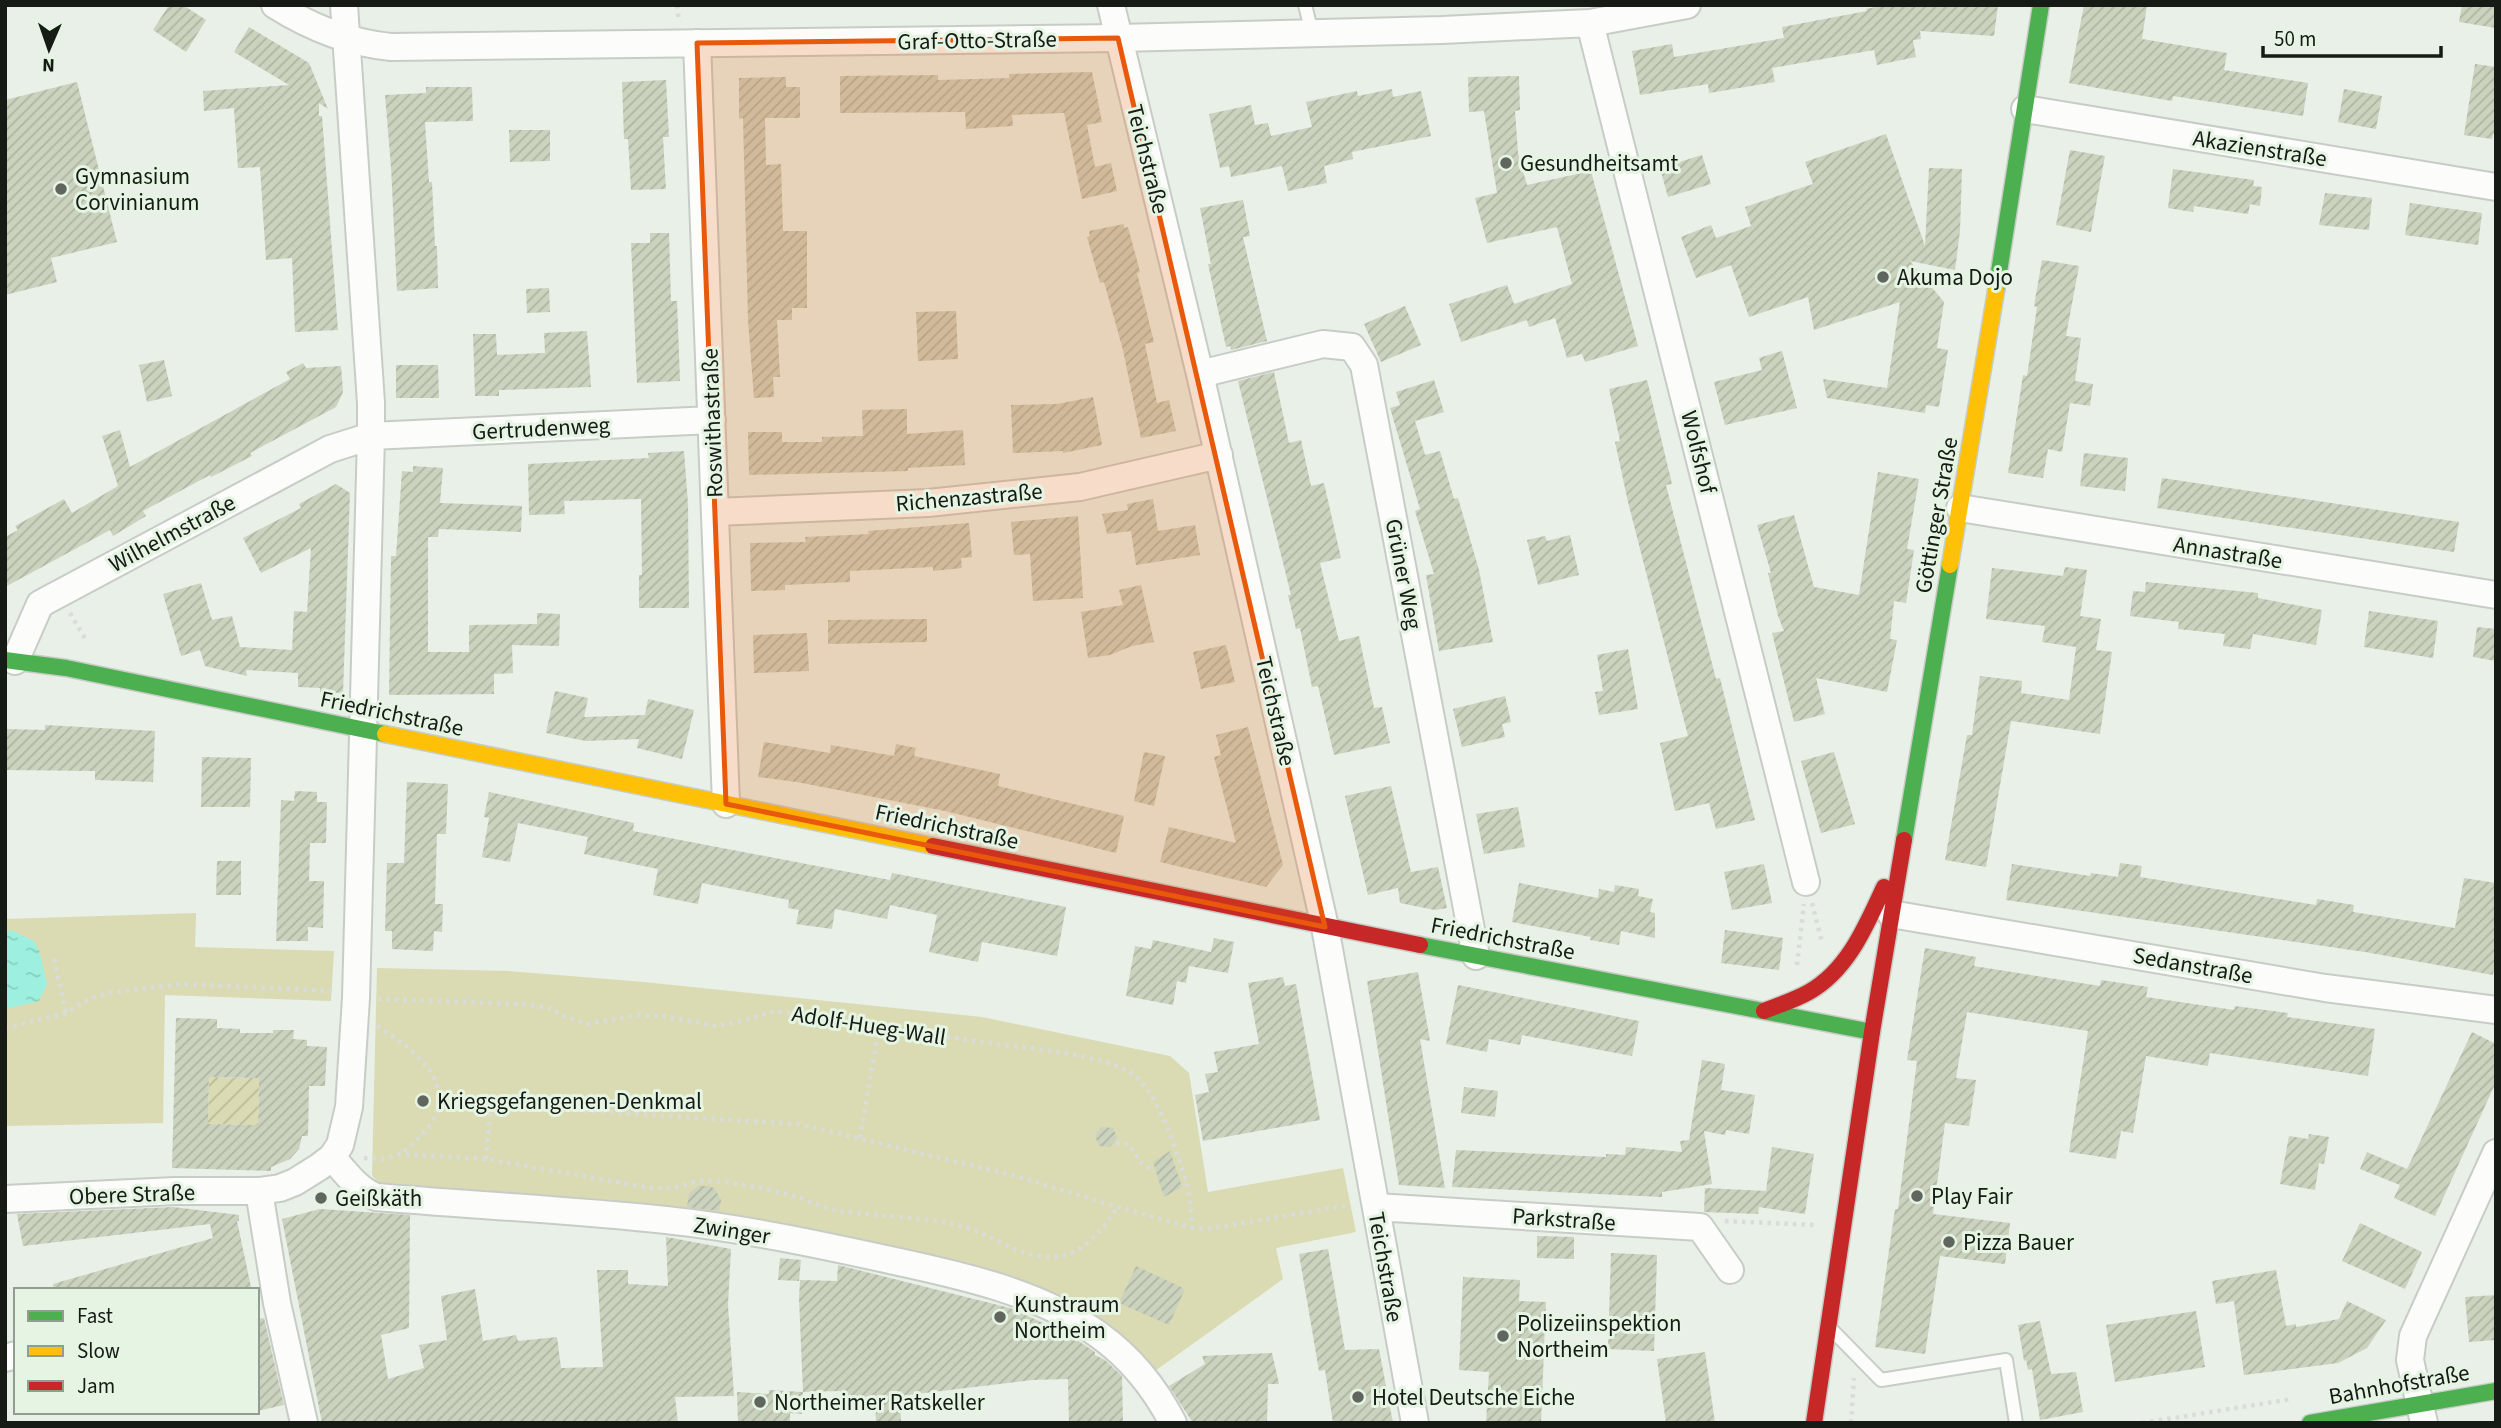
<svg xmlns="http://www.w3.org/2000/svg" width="2501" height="1428" viewBox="0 0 2501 1428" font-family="'Source Sans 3',sans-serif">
  <defs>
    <pattern id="garden-furrows" width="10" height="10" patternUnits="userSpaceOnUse" patternTransform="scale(1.75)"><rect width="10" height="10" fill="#dadbb2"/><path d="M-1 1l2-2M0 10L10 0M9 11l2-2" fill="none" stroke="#babb98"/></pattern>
    <pattern id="water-ripples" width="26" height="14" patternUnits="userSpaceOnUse" patternTransform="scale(1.75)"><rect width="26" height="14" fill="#9df0df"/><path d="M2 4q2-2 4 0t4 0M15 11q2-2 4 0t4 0" fill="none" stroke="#86cdbe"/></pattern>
    <pattern id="building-hatch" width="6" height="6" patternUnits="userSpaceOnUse" patternTransform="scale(1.75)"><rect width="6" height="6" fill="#cbd3bf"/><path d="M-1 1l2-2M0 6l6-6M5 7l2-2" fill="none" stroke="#aeb5a3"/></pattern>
  </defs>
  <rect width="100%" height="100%" fill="#e8f0e7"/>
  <path fill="#dadbb2" d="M196 913 195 947 334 951 331 1001 165 995 163 1123 5 1126V919Z
    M377 968 508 971 644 982 982 1017 1170 1056 1189 1073 1208 1192 1343 1168 1356 1232 1276 1248 1283 1279 1155 1371C1133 1346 1112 1327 1083 1311L690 1212 379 1184 372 1175Z"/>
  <path fill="url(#garden-furrows)" d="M209 1077 259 1078 258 1125 208 1124Z"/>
  <path fill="url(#water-ripples)" d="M11 930 34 941 39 950 47 984 39 1001 5 1009V932Z"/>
  <path fill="url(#building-hatch)" fill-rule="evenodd" d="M169 5H183L206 20 186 52 153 30Z
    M1886 5H1998L1994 36 1920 31 1921 39 1913 40 1916 57 1877 65 1874 50 1772 68 1775 82 1709 93 1708 84 1640 95 1632 51 1672 44 1674 57 1784 38 1782 27 1867 11 1866 9Z
    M2084 5H2147L2142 39 2227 53 2224 70 2308 83 2303 116 2173 96 2172 101 2069 83Z
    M2462 5H2496V28L2459 22Z
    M249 27 309 63 328 109 319 103V116H322L338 330 295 332 292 258 266 260 260 167 238 168 234 108 204 111 203 91 289 85 234 52Z
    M2475 64 2496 67V134H2493L2492 139 2464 135Z
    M1092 72 1102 122 1087 125 1095 167 1111 163 1117 191 1082 199 1064 113 1012 115 1013 126 966 129 965 112 840 113V76L938 75V80L1009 78V74Z
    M1519 76 1520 110 1515 111 1518 153 1527 185 1591 171 1638 346 1585 362 1582 354 1567 358 1555 318 1529 327 1527 320 1461 342 1449 304 1507 285 1514 304 1572 284 1557 227 1487 243 1475 198 1497 193 1484 111 1469 112 1468 77Z
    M786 77V87H800V118H765L766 165 781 164 783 231H807V308H792V320H777L780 377H773L774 397 754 398 748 320 743 118 739 119V78Z
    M666 80 669 137H663L666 189 631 190 628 139H624L622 82Z
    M77 82 117 242 51 258 57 282 5 295V100Z
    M426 87H472L473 121 425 122 429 182H432L435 246H437L438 288 397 291 391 167 385 95 426 93Z
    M1392 89 1393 97 1421 91 1431 136 1352 152 1353 159 1324 166 1327 183 1288 191 1282 166 1231 177 1229 166 1220 168 1209 114 1251 105 1255 125 1268 123 1271 136 1312 127 1306 102 1357 91 1358 96Z
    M2344 89 2382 96 2376 129 2338 122Z
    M509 130H550V161L510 162Z
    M1886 134 1925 246 1929 168 1962 169 1960 231 1955 270 1910 261 1944 302 1937 348 1948 350 1939 407 1926 405 1925 413 1827 398 1823 379 1887 388 1900 302 1814 330 1808 297 1749 317 1731 265 1696 278 1681 237 1711 225 1716 238 1751 226 1745 207 1813 184 1805 162Z
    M2070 150 2105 156 2091 232 2056 225Z
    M1702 155 1711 184 1668 197 1660 168Z
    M2173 169 2254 180 2253 186 2262 187 2260 206 2250 204 2248 214 2194 206 2193 212 2168 208Z
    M2325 193 2372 198 2369 230 2319 225Z
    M1243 200 1250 236 1243 237 1267 341 1231 350 1230 346 1226 347 1208 264H1211L1200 208Z
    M2410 203 2482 213 2478 245 2405 235Z
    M1124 224V228L1128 227 1140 272 1137 273 1154 342 1145 344 1157 403 1169 400 1176 431 1141 438 1123 350 1104 282 1100 283 1087 237 1090 236 1089 231Z
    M650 233H669L671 301H677L680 381 637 383 631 243H650Z
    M2042 260 2079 266 2066 336 2081 338 2075 381 2093 384 2090 406 2070 403 2062 452 2048 449 2043 478 2008 473 2023 375 2027 376 2037 307 2034 306Z
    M549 288 550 312 527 313 526 289Z
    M1405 306 1421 345 1381 362 1364 324Z
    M956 311 958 359 918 361 916 312Z
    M587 331 591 387 499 390V396H475L473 334H496L497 355 545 353 544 333Z
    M1782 351 1797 408 1725 425 1714 382 1762 370 1759 358Z
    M164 360 172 396 147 402 139 365Z
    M303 363 306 368 341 366 343 392 336 407 250 453 252 456 211 477 210 475 143 511 146 516 113 536 110 530 5 587V537L18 530 15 526 64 499 72 513 118 486 102 436 120 430 130 467 290 379 286 372Z
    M396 365H438L439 398H396Z
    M1274 372 1289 443 1301 440 1311 486 1324 483 1341 558 1320 563 1339 641 1359 636 1374 708 1382 707 1390 743 1334 755 1318 686 1312 687 1300 628 1296 629 1288 595H1291L1238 381Z
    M1434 380 1444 412 1415 421 1425 455 1440 451 1454 499 1458 498 1479 570 1493 642 1439 651 1426 575 1434 574 1415 511 1420 509 1390 408 1400 405 1396 392Z
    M1647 380 1672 484 1666 485 1716 679 1720 678 1755 820 1716 829 1709 803 1675 811 1660 743 1688 736 1628 502 1615 442 1620 441 1609 389Z
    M1093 397 1102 445 1063 453V451L1013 453 1011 405 1057 404Z
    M907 409V434L963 430 965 465 908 468V471L749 475 748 432H782V442H822V437L863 436 862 410Z
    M684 451 688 504 689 608H639V575H642L641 499 564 501 565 514 529 515 528 464 649 458 648 453Z
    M2084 453 2128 458 2125 491 2080 486Z
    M413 466 443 468 440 503 522 506 521 532 439 529 438 537H428V652H469V625L537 624V613L560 614 559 646 512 645 513 673 494 674V694L389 695 391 556H396L402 471 413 472Z
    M1878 472 1919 479 1907 549 1914 550 1906 603 1894 601 1890 639 1897 640 1887 692 1816 678 1825 714 1794 722 1772 633 1784 631 1778 616 1768 573H1771L1757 525 1794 515 1814 587 1859 595Z
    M2162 478 2459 522 2454 552 2157 508Z
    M336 484 350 493 343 693 320 692V688L298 687V673L246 670 247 676 205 666 200 650 181 656 163 594 201 583 212 620 232 616 240 647 292 650 294 611 307 612 311 548 261 573 243 538 301 508 299 504Z
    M1153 499 1158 531 1195 525 1200 555 1136 565 1131 531 1107 534 1102 514 1128 510 1127 504Z
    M1078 516 1083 598 1033 601 1030 554 1014 555 1011 522Z
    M969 523 972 557 961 558 962 568 933 571V567L850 571V582L785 585V590L751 591 750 543 806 542 805 537 869 534 868 531Z
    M1570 535 1579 575 1538 585 1527 540 1545 536 1547 541Z
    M2065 567 2087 570 2080 616 2101 619 2096 650 2112 652 2100 734 2011 721 1986 867 1945 860 1967 735H1972L1980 676 2022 681 2021 693 2069 700 2076 647 2042 642 2045 626 1986 619 1992 568 2063 576Z
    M2146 582 2258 593V598L2322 610 2316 645 2253 634 2250 649 2223 646 2225 634 2178 629 2179 622 2130 616 2133 591 2145 592Z
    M1141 585 1154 642 1132 646 1110 655 1088 658 1081 612 1123 605 1119 590Z
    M2369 611 2438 621 2433 658 2364 647Z
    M927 619V642L828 644V620Z
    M2477 627 2496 629V661L2473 657Z
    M807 633 809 671 754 673 753 635Z
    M1226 645 1235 682 1201 689 1193 652Z
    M1628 649 1638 709 1599 715 1595 692 1603 691 1597 655Z
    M555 691 588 698 584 717 645 715 648 699 694 710 682 759 637 748 639 739 586 741 546 733Z
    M1505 696 1511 722 1502 724 1505 737 1462 747 1453 709Z
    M45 725 155 731 153 782 95 780V771L5 770V729L45 730Z
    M1248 727 1283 865 1266 887 1160 862 1169 827 1236 843 1214 757 1221 755 1216 735Z
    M764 742 830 753 831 745 894 756 896 744 916 748 914 756 1000 774 998 786 1124 816 1116 853 945 811 797 782 758 777Z
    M1144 752 1165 756 1154 806 1134 801Z
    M1834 752 1855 824 1821 833 1801 761Z
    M202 757 251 758 250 807H201Z
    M407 782 448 784 446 834H437L435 904H443L442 932 434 931 433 951 392 949V931H385L387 863H404Z
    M1391 786 1411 872 1438 867 1447 908 1435 910 1400 903 1398 888 1368 895 1345 796Z
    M295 791 317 792V802H327L326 843H310L309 881H324L323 928 308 927V941H276L281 800 294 801Z
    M489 792 634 823 633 831 890 880 892 873 1066 907 1057 956 982 942 978 962 929 952 937 915 890 905 887 919 835 909 832 929 796 924 799 910 788 908 789 900 702 883 698 904 653 895 658 869 584 854 588 837 518 823 510 862 482 857 489 818 484 817Z
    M1518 807 1525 847 1484 854 1476 814Z
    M217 861H241V895H216Z
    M2120 863 2142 866 2140 877 2316 905 2317 899 2354 905 2353 912 2455 928 2464 878 2496 883V957L2493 975 2365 952 2006 900 2012 864 2090 876 2091 873 2118 877Z
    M1764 864 1772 903 1732 910 1724 872Z
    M1519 883 1598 898 1599 889 1614 892 1615 885 1639 889 1638 896 1653 899 1650 912 1655 913V938L1621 931 1619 945 1590 940 1591 937 1512 922Z
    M1725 930 1783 938 1779 970 1721 963Z
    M1214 938 1234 942 1228 973 1189 966 1186 983 1177 981 1173 1005 1126 996 1135 946 1151 949 1153 940 1211 952Z
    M1925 948 1976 957 1974 966 2100 986 2101 980 2148 987 2146 997 2234 1010 2235 1006 2288 1013 2287 1017 2375 1029 2368 1076 2210 1053 2208 1066 2146 1056 2133 1133 2121 1131 2116 1159 2069 1152 2088 1031 1967 1012 1956 1078 1976 1080 1969 1126 1945 1123 1933 1214 2010 1223 2005 1264 1940 1256 1925 1354 1875 1347 1895 1209H1898L1917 1061 1907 1060Z
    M1418 972 1430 1041 1420 1039 1445 1188 1399 1185 1367 981Z
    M1283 977 1285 986 1296 984 1320 1120 1203 1141 1195 1095 1209 1092 1205 1074 1218 1072 1214 1052 1259 1044 1248 983Z
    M1458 985 1639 1021 1632 1056 1522 1035 1520 1045 1489 1039 1487 1052 1446 1044Z
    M176 1018 217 1019V1028L240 1029V1033H273V1030H294L293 1039 307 1040V1046L327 1047 325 1086H309L308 1136H302L299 1149 290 1159 271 1167V1171L172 1168ZM209 1077 259 1078 258 1125 208 1124Z
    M2472 1032 2496 1044V1082L2435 1216 2394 1198 2400 1185 2360 1169 2367 1152 2407 1169Z
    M1702 1060 1725 1064 1721 1090 1755 1095 1749 1134 1726 1130 1725 1135 1704 1131 1712 1184 1662 1192V1197L1452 1187 1456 1150 1606 1157V1154L1625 1155 1626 1147 1682 1152 1680 1141 1689 1140Z
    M1464 1087 1498 1091 1495 1117 1461 1113Z
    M1101 1127 1113 1128 1117 1138 1110 1147 1099 1146 1095 1136Z
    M2309 1134 2329 1137 2324 1164 2319 1163 2315 1190 2280 1184 2289 1136 2308 1139Z
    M1772 1147 1814 1154 1805 1214 1759 1207 1758 1214 1704 1212 1705 1188 1766 1191Z
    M1170 1151 1182 1187 1164 1197 1153 1162Z
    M698 1186H710L715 1189 721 1200 719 1211 687 1207 689 1194Z
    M173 1207 239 1215V1221H237L251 1287 227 1290H54L53 1284 213 1238 210 1224 23 1246 17 1214Z
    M320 1209 410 1215 409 1328 381 1335 388 1379 424 1368 419 1345 447 1340 441 1296 475 1289 483 1341 516 1335 518 1341 557 1337 561 1368 603 1367 597 1270H628V1284L668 1286 666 1237 731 1249 728 1305 734 1396 675 1397 678 1423H322L282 1219Z
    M2360 1223 2422 1252 2405 1289 2342 1261Z
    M1537 1236 1574 1237V1259L1537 1258Z
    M1328 1249 1345 1350 1379 1349 1393 1423H1333L1325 1370 1319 1371 1299 1254Z
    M1611 1253 1657 1255 1654 1351 1608 1349Z
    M780 1258 801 1260 799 1281 778 1280Z
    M838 1265 1010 1308 1068 1334 1095 1352V1355L1105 1360 1122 1376 1123 1423H1069L1068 1379 1032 1380 900 1396 901 1423H876L875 1395 841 1401 840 1391 803 1392 799 1299 800 1280 837 1281Z
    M1136 1266 1185 1289 1169 1325 1119 1303Z
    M2276 1270 2286 1326 2296 1324V1327L2339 1319 2347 1301 2386 1320 2367 1348 2338 1363 2244 1375 2234 1301 2216 1304 2212 1281Z
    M1463 1277 1520 1280 1519 1301 1546 1302 1541 1423H1486L1489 1372 1459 1370Z
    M2496 1295V1340L2469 1342 2465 1297Z
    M2196 1311 2205 1367 2115 1382 2106 1325Z
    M264 1318 284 1405 257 1411V1319Z
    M2040 1321 2051 1374 2076 1372 2083 1412 2040 1420 2032 1369 2028 1370 2026 1360 2024 1361 2018 1325Z
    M1705 1352 1715 1423H1666L1657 1359Z
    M1272 1353 1279 1384H1268L1267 1423H1193L1169 1386 1205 1364 1202 1356Z
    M769 1390 803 1392 802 1414 790 1413V1423H738L737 1392 769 1394Z"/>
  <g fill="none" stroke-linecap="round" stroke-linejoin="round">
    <defs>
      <path id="lane" d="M1305 5 1312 33
        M1833 1331 1881 1380 2006 1360 2016 1423"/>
      <path id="street" d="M275 5C310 27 350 43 391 47L1118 38 1442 30 1590 23 1687 5
        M1111 5 1200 374 1325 927 1415 1423
        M1590 23 1806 882
        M697 43 726 804
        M2025 109 2496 187
        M1200 374 1323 344 1352 347 1364 365 1476 956
        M1960 508 2496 595
        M715 512 928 503 1080 487 1219 455
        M15 661 40 604 330 449 371 436 712 420
        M1891 914 2325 988 2496 1010
        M332 1157C345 1172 357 1189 376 1197 472 1205 570 1210 666 1220 741 1228 817 1244 890 1260 960 1275 1039 1292 1099 1335 1131 1358 1155 1388 1173 1423
        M259 1191 277 1303 304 1423
        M5 1199 175 1191H259L280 1188 295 1182 319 1167 332 1157 340 1145 349 1107 356 998 371 436V403L344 5
        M1376 1207 1700 1227 1730 1270
        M5 1358 16 1355
        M2424 1423 2410 1360 2413 1336 2496 1153"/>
      <path id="fast" d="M1996 291 2041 5
        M5 660 66 668 385 734
        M1904 840 1950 565
        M1420 945 1872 1032
        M2310 1423 2496 1391"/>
      <path id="slow" d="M1950 565 1996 291
        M385 734 933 846"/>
      <path id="jam" d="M933 846 1420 945
        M1764 1011C1779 1005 1795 1000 1809 992 1848 970 1866 926 1884 887
        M1814 1423 1872 1032 1904 840"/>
    </defs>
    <use href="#lane" stroke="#c7cdc6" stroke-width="16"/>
    <use href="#street" stroke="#c7cdc6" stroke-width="30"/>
    <use href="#fast" stroke="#c7cdc6" stroke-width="19"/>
    <use href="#slow" stroke="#c7cdc6" stroke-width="19"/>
    <use href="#jam" stroke="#c7cdc6" stroke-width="19"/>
    <path stroke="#dadcd9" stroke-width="4.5" stroke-dasharray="3.5 5" stroke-linecap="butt" d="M677 5 679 22
      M70 613 87 642
      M1812 903 1822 942
      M54 959 66 1013
      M1797 965 1804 904
      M378 999 522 1004 549 1008 566 1017 588 1024 638 1015 661 1016 716 1026 742 1021 775 1011C844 1021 912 1032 981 1042 1019 1048 1106 1053 1135 1076 1160 1096 1178 1155 1187 1185 1191 1199 1191 1214 1193 1228
      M377 1026C435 1061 470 1104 401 1153
      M5 1028 66 1013 83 1002 106 993 181 984 332 991
      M440 1102 798 1124 1012 1175 1118 1207 1193 1228 1207 1229 1350 1205
      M860 1138 879 1027
      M1116 1143 1129 1144 1140 1162 1155 1172
      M364 1158 383 1159 400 1154 486 1159 651 1188C660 1188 669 1189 677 1187 686 1185 694 1181 703 1181 734 1181 768 1189 797 1197 810 1201 824 1208 837 1211 876 1216 915 1216 953 1224 988 1230 1017 1259 1053 1257 1084 1255 1101 1230 1118 1207
      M486 1159 491 1106
      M1725 1221 1814 1225
      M1851 1423 1854 1378
      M2142 1423 2292 1399"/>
    <use href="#lane" stroke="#fcfdfb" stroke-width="12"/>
    <use href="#street" stroke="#fcfdfb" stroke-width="26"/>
    <use href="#fast" stroke="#4caf50" stroke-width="16"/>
    <use href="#slow" stroke="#ffc107" stroke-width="16"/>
    <use href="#jam" stroke="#c62828" stroke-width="16"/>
  </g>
  <path fill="#e8590c" fill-opacity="0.2" stroke="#e8590c" stroke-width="5" stroke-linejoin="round" d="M1118 38 1325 927 726 804 697 43Z"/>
  <g fill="#60665e" stroke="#e5f4e3" stroke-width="2.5">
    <circle cx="1506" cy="163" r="7"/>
    <circle cx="61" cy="189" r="7"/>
    <circle cx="1883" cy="277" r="7"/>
    <circle cx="423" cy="1101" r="7"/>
    <circle cx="1917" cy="1196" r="7"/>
    <circle cx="321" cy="1198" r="7"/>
    <circle cx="1949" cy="1242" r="7"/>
    <circle cx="1000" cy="1317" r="7"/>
    <circle cx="1503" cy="1336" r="7"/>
    <circle cx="1358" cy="1397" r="7"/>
    <circle cx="760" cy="1402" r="7"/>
  </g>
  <g text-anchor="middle" stroke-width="6" stroke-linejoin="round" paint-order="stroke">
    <g font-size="23" fill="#161b15" stroke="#e5f4e3">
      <text transform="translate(977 40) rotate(-1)" y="8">Graf-Otto-Straße</text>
      <text transform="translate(2260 148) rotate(9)" y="8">Akazienstraße</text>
      <text transform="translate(1148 159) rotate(76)" y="8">Teichstraße</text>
      <text transform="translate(712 423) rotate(-92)" y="8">Roswithastraße</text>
      <text transform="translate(541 428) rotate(-3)" y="8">Gertrudenweg</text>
      <text transform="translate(1699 452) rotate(76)" y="8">Wolfshof</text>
      <text transform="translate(969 497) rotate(-5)" y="8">Richenzastraße</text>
      <text transform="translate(1936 515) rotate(-80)" y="8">Göttinger Straße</text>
      <text transform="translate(172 533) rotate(-28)" y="8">Wilhelmstraße</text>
      <text transform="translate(2228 552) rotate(9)" y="8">Annastraße</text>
      <text transform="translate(1404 574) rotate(79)" y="8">Grüner Weg</text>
      <text transform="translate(1276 711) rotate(77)" y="8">Teichstraße</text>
      <text transform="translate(392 713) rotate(12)" y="8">Friedrichstraße</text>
      <text transform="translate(947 826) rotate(12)" y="8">Friedrichstraße</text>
      <text transform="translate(1503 938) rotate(11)" y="8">Friedrichstraße</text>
      <text transform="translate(2193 965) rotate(10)" y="8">Sedanstraße</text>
      <text transform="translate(869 1025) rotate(9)" y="8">Adolf-Hueg-Wall</text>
      <text transform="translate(132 1194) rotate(-2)" y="8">Obere Straße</text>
      <text transform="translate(1564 1219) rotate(4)" y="8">Parkstraße</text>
      <text transform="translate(732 1230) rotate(9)" y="8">Zwinger</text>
      <text transform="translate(1386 1267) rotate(80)" y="8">Teichstraße</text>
      <text transform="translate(2399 1384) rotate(-10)" y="8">Bahnhofstraße</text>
    </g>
    <g font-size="23" fill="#161b15" stroke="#e5f4e3" text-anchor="start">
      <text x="1520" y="171">Gesundheitsamt</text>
      <text x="75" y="184">Gymnasium<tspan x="75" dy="26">Corvinianum</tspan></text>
      <text x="1897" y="285">Akuma Dojo</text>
      <text x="437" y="1109">Kriegsgefangenen-Denkmal</text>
      <text x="1931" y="1204">Play Fair</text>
      <text x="335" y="1206">Geißkäth</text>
      <text x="1963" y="1250">Pizza Bauer</text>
      <text x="1014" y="1312">Kunstraum<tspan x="1014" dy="26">Northeim</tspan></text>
      <text x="1517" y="1331">Polizeiinspektion<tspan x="1517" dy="26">Northeim</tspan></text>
      <text x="1372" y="1405">Hotel Deutsche Eiche</text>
      <text x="774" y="1410">Northeimer Ratskeller</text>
    </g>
  </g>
  <rect width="2501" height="1428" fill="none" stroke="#161b15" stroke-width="14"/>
  <rect x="14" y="1288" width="245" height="126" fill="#e5f4e3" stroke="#929d91" stroke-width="2"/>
  <rect x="28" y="1311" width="35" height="10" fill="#4caf50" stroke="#929d91" stroke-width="2"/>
  <text x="77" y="1323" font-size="21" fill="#161b15">Fast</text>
  <rect x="28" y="1346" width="35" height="10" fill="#ffc107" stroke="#929d91" stroke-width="2"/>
  <text x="77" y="1358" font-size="21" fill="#161b15">Slow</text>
  <rect x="28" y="1381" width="35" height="10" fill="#c62828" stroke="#929d91" stroke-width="2"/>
  <text x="77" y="1393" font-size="21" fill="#161b15">Jam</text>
  <g transform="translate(49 49) rotate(182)" stroke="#e5f4e3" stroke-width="5" paint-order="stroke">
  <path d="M0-5L12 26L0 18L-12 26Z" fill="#161b15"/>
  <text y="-10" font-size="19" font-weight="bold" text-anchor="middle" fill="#161b15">N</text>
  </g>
  <path d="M2263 46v10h178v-10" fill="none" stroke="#161b15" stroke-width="3.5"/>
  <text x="2274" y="46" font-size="21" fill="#161b15" stroke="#e5f4e3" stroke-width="5" paint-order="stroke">50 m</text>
</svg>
